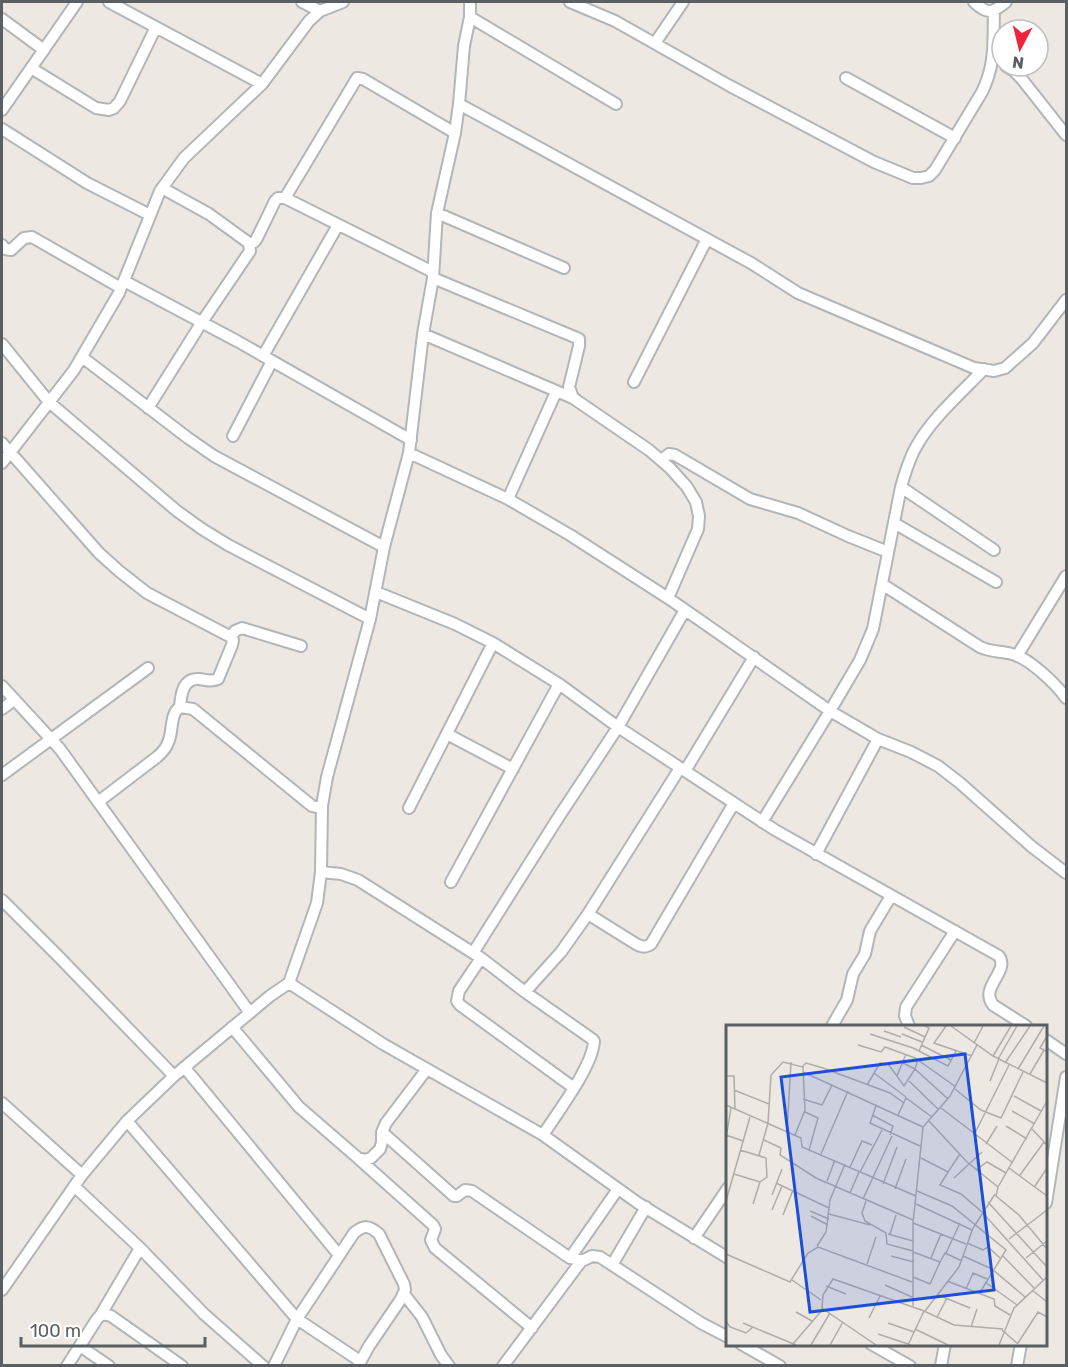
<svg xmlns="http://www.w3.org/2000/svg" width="1068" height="1367" viewBox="0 0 1068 1367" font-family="Rubik,sans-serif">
  <rect width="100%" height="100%" fill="#ede8e1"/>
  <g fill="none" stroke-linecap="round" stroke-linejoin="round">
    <defs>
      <path id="street" d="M109 2 262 84
        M302 2 320 11
        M570 2 615 21 730 86 874 162 913 178H921L929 176 935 170 982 92C996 63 993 42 994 11
        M974 2C988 15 992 13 1006 2
        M470 17 616 104
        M2 19 44 50
        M655 43 683 2
        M1006 66 1014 71 1021 78 1066 135
        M31 68 96 108 109 110 114 108 120 101 156 27
        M846 78 955 138
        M459 104 751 263 798 293 974 368 994 371 1005 368 1033 343 1066 300
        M2 110 77 2
        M2 129 87 183 150 215
        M162 188 209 214 249 243C254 243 255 242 257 238L275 201 278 198H285L433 272
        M285 198 357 78 363 79 455 133
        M437 213 564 268
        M2 245 5 249 11 250 24 238 32 237 121 288
        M433 278 577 338 579 339V346L569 387 573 398 649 450 670 468 687 487 696 502 699 516 698 529 668 598
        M124 281 237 341 411 440
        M423 334 575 399
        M2 344 49 402 177 511 202 529 228 545 370 619
        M263 356 338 225
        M82 357 188 438 214 456 384 547
        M634 382 707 239
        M148 408 202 322 250 251 249 243
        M233 436 272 361
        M2 443 99 553 119 571 147 593 231 637 233 640 232 645 218 679C211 682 207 680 199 679 183 678 181 694 180 707
        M409 453 508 499 570 535 668 598 830 711 878 739 911 752 938 766 960 783 1031 846 1066 873
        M661 460 669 454 675 455 750 499 798 513 848 536 888 552
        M2 463 74 370 119 293 160 191 184 158 262 84 309 21 320 11 343 2
        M901 487 994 550
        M508 499 556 392
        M894 523 996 582
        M882 584 980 647C990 652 1001 651 1012 654 1029 658 1056 684 1066 698
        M376 592 455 624 493 643 559 684 618 727 775 830 999 956C1010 972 979 987 993 1005L1026 1026
        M231 637 235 631 242 628 301 646
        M1017 656 1066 576
        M2 686 60 749 250 1013
        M2 709 14 700
        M447 734 513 769
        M685 771 754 657
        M2 775 148 668
        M98 802 157 757C163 752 167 747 169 740 173 729 170 714 180 707L193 709 312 806 316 807 322 806
        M409 808 493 643
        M762 822 830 711 860 660 873 629 901 487C905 473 909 459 916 447 931 419 962 392 984 369
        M816 854 878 739
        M321 872 341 874 358 880 481 958 525 992 592 1039 594 1041C593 1066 557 1113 543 1135
        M451 882 559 684
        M2 900 61 959 174 1076
        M588 914 636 944C642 947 645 948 651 944L734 803
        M473 953 558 818 618 727 685 610
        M481 958 459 991 457 1001 460 1005 574 1088
        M289 983 383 1044 543 1135 638 1203 728 1258
        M525 992 561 952 588 914 680 768
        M832 1026 847 1000 853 974 865 954 870 931 891 896
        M909 1026 905 1016 906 1007 955 931
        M232 1027 299 1107 358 1158 365 1160 371 1158 380 1149 382 1142V1132L386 1123 427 1069
        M1046 1040 1066 1054
        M185 1068 339 1255
        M2 1103 82 1175
        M127 1121 297 1319 274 1366
        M382 1132 454 1196H457L465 1190 472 1191 570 1258 584 1260 592 1256 600 1257 701 1323 728 1337
        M359 1159 433 1225 435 1229 431 1240 435 1248 532 1328
        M74 1186 140 1248 204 1314 263 1366
        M1046 1203 1066 1077
        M694 1238 728 1188
        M570 1258 618 1189
        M612 1265 646 1207
        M2 1290 82 1175 127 1121 174 1076 270 996 289 983 317 903 321 872 322 806 327 777 370 619 384 547 409 453 423 334 433 278 437 213 455 133 459 104 464 46 470 17V2
        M404 1294 422 1317 441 1355 449 1366
        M100 1316 140 1248
        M741 1344 780 1366
        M871 1344 910 1366
        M80 1346 109 1366
        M67 1366 97 1319C101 1314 105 1314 111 1316L182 1366
        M358 1366 369 1346 401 1299 405 1290 404 1284 379 1234C369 1225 364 1225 354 1233L297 1319 360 1361
        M503 1366 582 1260
        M941 1366 945 1344
        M1017 1366 1021 1344"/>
    </defs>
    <use href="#street" stroke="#b2b6b9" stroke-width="14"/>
    <use href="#street" stroke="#fff" stroke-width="10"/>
  </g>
  <g transform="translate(726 1025)">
    <rect width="321" height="321" fill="#ede8e1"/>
    <path fill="none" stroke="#aeadab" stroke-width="1.5" d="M220 1 208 18 246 31M225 1 267 31 321 58M178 2 199 12M158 6 175 12M144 9 187 23 222 41 230 26M176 9 196 17M248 18 257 1M132 20 155 27 159 22 189 33 230 62M195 20 225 35M318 25 314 23 321 11M193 26 203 3 199 1M267 31 285 1M192 34 189 44 222 74M272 34 291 1M177 38 189 44 178 61 171 51 180 29M279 38 304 1M76 42 80 38 97 43 164 68 178 78M292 44 318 1M77 47 197 102M148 48 180 72M304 49 318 25 321 27M0 51H8L9 85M183 56 213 85M264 56 273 34M141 60 154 38 162 39 171 51M229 64 255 85 275 93 297 47M8 65 43 79M288 71 315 86M77 74 96 80 106 60M0 80 75 113 76 122 190 171M150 81 144 98 194 121M215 83 287 138M286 86 309 99M79 87 92 93 83 125M146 90 167 101 164 110M172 90 180 73 206 92M203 96 241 137 272 162 270 171 293 190 321 224M280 101 301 114M306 104 321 120M61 106 65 37M0 110 17 116M248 110 283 40M0 113 5 83M38 115 55 123 54 130 90 153 187 195M260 119 271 101M14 125 40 133 41 152 34 157M95 129 122 66M33 130 42 98 45 50 57 37 77 42 79 85 69 110M195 133 222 147 234 129M124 142 136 116 146 120M283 143 321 171M250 145 261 137 280 148M134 147 156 105M222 147 214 160 235 169 256 187 317 255M8 149 34 157 27 179M294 150 318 117M228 153 256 127M101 156 109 135M50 158 103 183M157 159 171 122M309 161 321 143M272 162 321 76M169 164 180 134M191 166 226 181 280 225 253 269M124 168 133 147M46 170 56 144M137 174 166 111M0 176 24 92M140 176 136 188 139 196 160 208 161 219 187 226M262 177 321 242M190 179 246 205M46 185 56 161M84 186 103 194M103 189 144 200M57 190 67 165M85 191 102 200M187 198 240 219M162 209 187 216M164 209 170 190M283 214 321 185M241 218 257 225 262 222 274 233M91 221 100 207 104 175 119 139M187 227 214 237 219 228 236 236M220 228 234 198M0 229 64 257 82 228 92 222 186 257M276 230 308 263M165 231 188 237M237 231 266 244 299 272M205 233 215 209M300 233 321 216M141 239 150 212M187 252 204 259 214 237M66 255 95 275M221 256 268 274 269 281 284 290M259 257 291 280M159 260 186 272M100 261 120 269M240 264 247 248 261 254M306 265 321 277M212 270 244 283M187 282V198L197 102 224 71 251 20M96 284 97 270 107 254 198 286M199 286 233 242 247 203 269 169M70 287 86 296M211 292 221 273M143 293 154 271M0 296 4 302 20 308 27 302M17 298 70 320M162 298 188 307M245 302 251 284M189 304 222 320M276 305 292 319M152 309 185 320M292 318 312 287 321 292M66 320 97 284 150 320M85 320 104 288M104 320 117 297M182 320 198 286 228 300 277 304M273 320 288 283 321 252"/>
    <path fill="#1d4ed8" fill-opacity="0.15" stroke="#1d4ed8" stroke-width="3" d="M239 29 268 265 84 287 55 52Z"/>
    <rect width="321" height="321" fill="none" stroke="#5a5f63" stroke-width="3"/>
  </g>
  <rect width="1068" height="1367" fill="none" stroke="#5a5f63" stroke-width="6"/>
  <g transform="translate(1020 48) rotate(187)"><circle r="28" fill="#ffffff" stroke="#bdbfc1" stroke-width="1.5"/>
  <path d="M0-4.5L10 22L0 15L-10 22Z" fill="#f0243c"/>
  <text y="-9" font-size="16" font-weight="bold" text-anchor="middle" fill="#5a5f63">N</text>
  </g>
  <path d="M21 1337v9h184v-9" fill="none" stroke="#5a5f63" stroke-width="3"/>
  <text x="30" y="1337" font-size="18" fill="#5a5f63" stroke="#ffffff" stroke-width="4.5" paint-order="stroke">100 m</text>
</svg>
